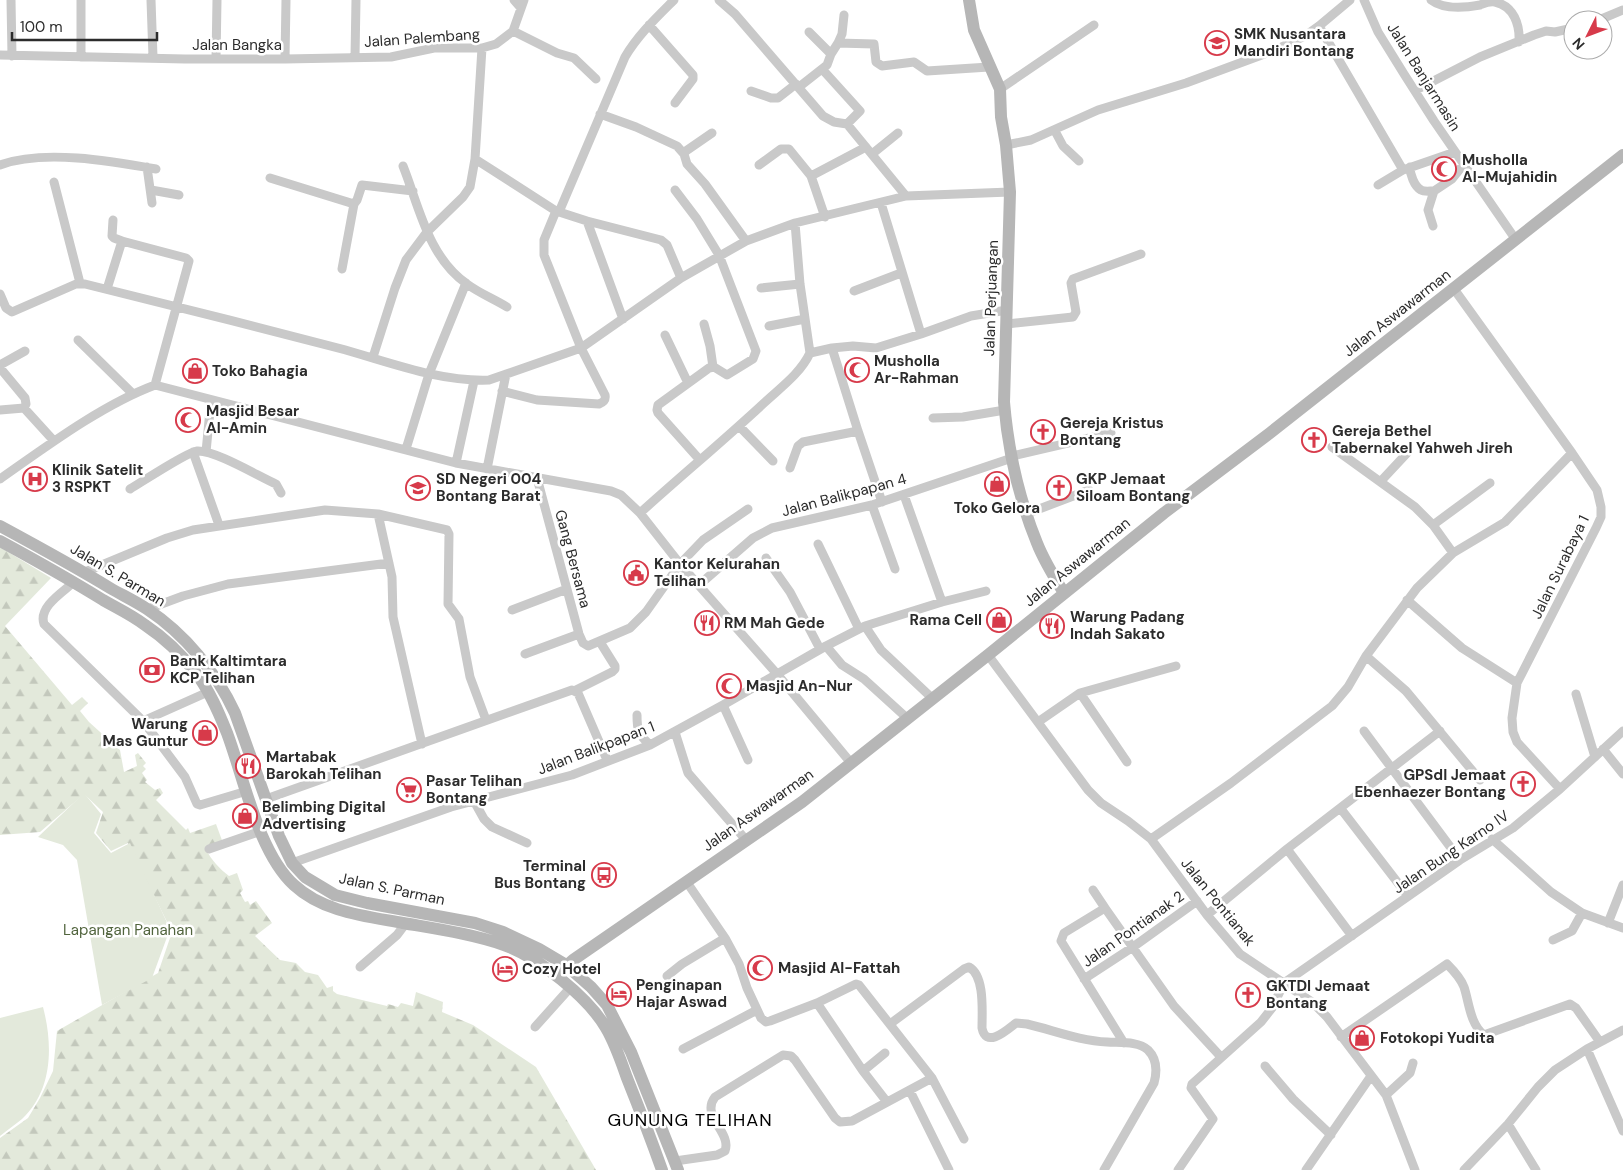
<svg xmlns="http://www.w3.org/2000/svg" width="1623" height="1170" viewBox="0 0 1623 1170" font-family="'DM Sans',sans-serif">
  <defs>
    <pattern id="forest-firs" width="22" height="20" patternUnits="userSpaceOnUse" patternTransform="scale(1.25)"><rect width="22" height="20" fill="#e3e9db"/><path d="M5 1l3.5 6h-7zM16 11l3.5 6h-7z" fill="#c3c8bc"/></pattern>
  </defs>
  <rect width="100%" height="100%" fill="#fff"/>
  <path fill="url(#forest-firs)" d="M0 547 51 578 5 626 72 705 82 697 88 703 80 711 89 722 120 750 124 772 137 766 135 755 138 753 146 763 143 766 146 769 142 773 147 780 145 782 155 790 160 788 163 793 156 800 186 830 188 828 190 833 216 824 223 843 206 849C211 860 220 869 229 876L237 873 243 890 240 893 245 902 248 901 250 905 256 901 272 923 255 936 280 960 296 963 305 972 318 975 327 988 333 986V991L337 994 387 1006 388 1004 398 1007 401 1003 413 1006 416 992 443 1002 442 1012 473 1025 536 1067 596 1170H0V1138L28 1118 40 1098 53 1071 57 1031 158 973 172 932 128 843 111 851 96 833 103 812 84 794 40 832 0 835Z"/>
  <path fill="#e3e9db" d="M84 793 101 814 94 833 111 853 130 843 170 929 152 978 102 1005 77 860 63 845 38 837Z
    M43 1007C53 1045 53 1090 22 1119 15 1125 7 1130 0 1136V1018Z"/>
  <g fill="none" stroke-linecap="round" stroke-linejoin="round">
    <path stroke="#c9c9c9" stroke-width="9" d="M11 0 12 56
      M151 0 153 57
      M514 0 521 8
      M719 0 735 14 823 116 834 122 847 124 906 196
      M1364 0 1378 32 1404 74 1434 121 1516 240
      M1431 0C1444 10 1464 8 1480 5 1485 3 1489 1 1495 2 1514 6 1520 25 1519 42
      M1599 20 1623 10
      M649 25 693 75V79L675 103
      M1319 26 1403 170 1455 152
      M513 31 557 53 574 58 596 79
      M809 32 831 54
      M838 43 842 34 844 15
      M0 55 185 59H285L391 57 434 48H482L496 44 513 31 524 0
      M81 57V0
      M355 57 356 0
      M216 59 217 0
      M285 59 286 0
      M822 69 860 111 847 124
      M799 87 827 65 831 54 838 43 874 44 876 62 882 66 914 62 927 71 989 67
      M1000 89 1094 25
      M1416 90 1480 57 1534 35 1546 31 1555 32 1573 28
      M751 91 771 98H778L796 84
      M600 114 636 127 677 146 684 154 687 164 705 184 746 241
      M1055 131 1063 146 1079 161
      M1006 145 1031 140 1098 110 1186 83 1275 50 1305 36 1319 26 1350 0
      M683 153 712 133
      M872 154 898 133
      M475 159 556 211 587 221 623 319
      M0 165C43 149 111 161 156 169
      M759 165 781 149H789L811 176 825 217
      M403 166C419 206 428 257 467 284 479 293 494 299 507 307
      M147 167 152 203
      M1410 167C1410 174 1414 186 1421 190 1424 192 1430 191 1434 191
      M811 176 866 147
      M270 178 354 204
      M54 182 80 283
      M1378 185 1403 170
      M151 190 179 195
      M675 190 697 219 719 255 756 351 753 359 727 375 714 367 709 368 658 405 657 410 658 413 699 459
      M881 203 921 334
      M556 211 544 240V255L581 348 681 278 746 241 795 223 906 196 1010 192
      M559 212 625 57C638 35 656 18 674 0
      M113 220 112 236 114 238 122 241
      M587 221 661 240 667 245 681 278
      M1433 226 1428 210 1434 191 1452 179 1464 164
      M342 269 354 204 357 200 362 185 413 191
      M761 288 800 284
      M107 289 122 241 186 258 189 261 155 385
      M1454 289 1572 453 1597 490 1601 507V517L1596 528 1517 683 1512 718 1513 732 1517 742 1560 789
      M854 291 901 273
      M0 294 6 308 12 312 76 284H85C169 305 254 326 338 348 387 361 438 382 489 380L581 348 605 395C606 400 604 402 599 404L537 400 502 391
      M704 324 710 346 713 367
      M1007 324 1073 317 1076 312 1071 283 1073 279 1141 254
      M769 326 805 319
      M665 335 688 383
      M78 340 133 394
      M832 348 858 431 882 502
      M810 353 832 348 853 346 876 348 921 334 971 316 1007 310
      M373 357 395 288 406 260 427 232 463 197 470 187 475 159 482 48
      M0 365 25 351
      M0 368 25 398 26 404 24 408
      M0 410 24 408 54 441
      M933 418 963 417 1005 410
      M739 426 773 461
      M1332 447 1415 507 1433 525 1453 553
      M406 449 429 374 466 283
      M193 452 219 525
      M206 452 211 400
      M1012 456 1111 433
      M456 463 474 381
      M790 468 798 446 803 442 858 431
      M487 469 506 374
      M537 478 579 634 583 643 588 646 630 628 646 612 680 564 703 540 748 509
      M0 479C47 446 102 405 155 385L456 463 611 491 621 495 640 513 680 564 777 674 851 763
      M1381 481 1409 451
      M130 489C142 482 187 452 197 451 215 450 258 476 276 484L281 493
      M904 495 942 602
      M872 505 895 569
      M640 513C681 476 723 441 764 403 780 388 800 374 810 353L800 284 795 223
      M378 514 392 577 393 617 422 744
      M1026 514 1089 490
      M1433 525 1490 483
      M818 544 859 629
      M766 558 790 592 820 649
      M85 572 167 538 193 530 325 510 378 514 447 530 449 534 448 604 459 619 470 677 486 720
      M74 582C63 592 38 607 44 624L143 721 185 777 197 804 200 805 247 791
      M699 585 753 538 772 528 872 505 1012 458
      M1407 600 1462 648 1517 683
      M148 609 183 596 228 584 389 563
      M512 610 567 589
      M865 626 881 650 933 699
      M826 646 842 665 864 679 908 719
      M525 654 579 634
      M988 655 1088 790 1101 803 1128 821 1151 839 1207 915 1240 954 1312 1002 1327 1017 1386 1095 1415 1170
      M1366 656 1406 691 1480 780
      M576 690 612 672 615 669V666L600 642
      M1080 693 1127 762
      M1576 694 1595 757
      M723 705 748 760
      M637 715C637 731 638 734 650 745
      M143 721 208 692
      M1038 722 1080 693 1176 666
      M1364 731 1460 860
      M675 732 688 773 746 840
      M1603 749 1623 774
      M266 799 572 690 578 693 607 760
      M474 801 484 819 492 827 527 843
      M1341 809 1408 896
      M1151 839 1231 783 1332 706 1348 687 1366 656 1417 588 1453 553 1505 522 1572 453
      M1492 839 1551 892 1582 913 1623 928
      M209 849 261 831
      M1287 849 1352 936
      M292 863 451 807 572 775 650 745 723 705 826 646 865 626 942 602 986 591
      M1093 890 1105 908
      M1207 915 1287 849 1440 731
      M1608 923 1623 885
      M1553 940 1572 931 1582 913
      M360 967 397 935 406 923
      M667 976 682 964 725 938
      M1084 979 1133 947 1197 901
      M817 1003 863 1071 887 1102
      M890 1024 964 969 969 967C985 976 982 1011 982 1028 986 1049 1007 1030 1016 1023L1027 1024C1053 1030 1080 1041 1107 1042 1120 1043 1138 1041 1148 1050 1157 1059 1157 1072 1154 1083L1104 1170
      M535 1027 570 988
      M1341 1037 1447 964C1453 970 1461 979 1464 987 1469 1002 1470 1024 1484 1035L1570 1004 1576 1008 1600 1042
      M1124 1043 1061 941 1064 933 1105 908 1174 1006 1221 1057
      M683 1049 757 1010
      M1587 1049 1623 1131
      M1265 1066 1293 1099 1331 1135
      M863 1071 885 1053
      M932 1078 964 1139
      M910 1091 949 1170
      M1386 1095 1410 1073 1413 1063
      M1508 1124 1536 1170
      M675 1161 717 1155 725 1151C732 1132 700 1116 715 1097L783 1055 791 1056 795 1060 835 1118 840 1122 852 1121 932 1078 859 985 856 984 817 1003 770 1021 766 1022 761 1018 747 988 739 964 725 938 686 881
      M1178 1170 1213 1119 1191 1088 1192 1084 1261 1022 1272 1008 1284 983 1460 860 1513 828 1560 789 1623 731
      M1306 1170 1371 1076
      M1464 1170 1508 1124 1538 1087 1555 1070 1587 1049 1623 1030"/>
    <path stroke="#b6b6b6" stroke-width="12" d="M969 0 974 30 1000 89 1001 117 1006 145 1010 192 1004 402C1008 449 1019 499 1037 543 1044 561 1054 577 1064 593
      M0 526C37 546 74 566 110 588 122 595 135 601 147 609 185 634 216 672 235 713L279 836 292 863 305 877 335 895 367 903 475 923 503 932 539 949 566 965 591 987 607 1005 631 1052 678 1170
      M0 541C35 560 69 579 103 600 117 608 132 615 145 625 163 637 182 655 195 672 209 689 219 713 227 733 244 778 258 852 294 885 323 912 365 916 403 923 437 929 472 934 504 945 538 957 588 997 606 1028 615 1043 621 1061 627 1078 639 1108 651 1139 662 1170
      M556 975 573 960 802 802 988 655 1164 513 1270 433 1623 155"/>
  </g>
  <defs>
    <symbol id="school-ring" viewBox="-11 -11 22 22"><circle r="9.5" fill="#fff" stroke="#d73a4a" stroke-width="1.5"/><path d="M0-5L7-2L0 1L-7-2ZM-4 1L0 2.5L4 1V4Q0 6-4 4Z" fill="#d73a4a"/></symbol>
    <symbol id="mosque-ring" viewBox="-11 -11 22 22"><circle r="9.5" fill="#fff" stroke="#d73a4a" stroke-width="1.5"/><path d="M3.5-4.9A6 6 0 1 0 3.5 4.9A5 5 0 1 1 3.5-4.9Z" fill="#d73a4a"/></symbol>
    <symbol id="shop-ring" viewBox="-11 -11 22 22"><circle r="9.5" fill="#fff" stroke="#d73a4a" stroke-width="1.5"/><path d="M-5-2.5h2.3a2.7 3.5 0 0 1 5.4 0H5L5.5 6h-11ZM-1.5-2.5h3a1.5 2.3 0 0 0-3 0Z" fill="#d73a4a"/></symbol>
    <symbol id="church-ring" viewBox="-11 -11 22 22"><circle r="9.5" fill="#fff" stroke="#d73a4a" stroke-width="1.5"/><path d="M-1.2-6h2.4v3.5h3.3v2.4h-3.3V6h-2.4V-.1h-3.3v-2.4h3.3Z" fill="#d73a4a"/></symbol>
    <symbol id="hospital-ring" viewBox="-11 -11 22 22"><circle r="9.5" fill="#fff" stroke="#d73a4a" stroke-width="1.5"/><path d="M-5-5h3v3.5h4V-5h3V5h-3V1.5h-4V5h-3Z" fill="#d73a4a"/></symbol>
    <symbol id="civic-ring" viewBox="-11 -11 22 22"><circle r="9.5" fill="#fff" stroke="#d73a4a" stroke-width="1.5"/><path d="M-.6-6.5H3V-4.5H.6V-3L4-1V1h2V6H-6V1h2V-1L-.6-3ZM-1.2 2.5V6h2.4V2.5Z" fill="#d73a4a"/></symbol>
    <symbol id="restaurant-ring" viewBox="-11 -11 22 22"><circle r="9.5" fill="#fff" stroke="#d73a4a" stroke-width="1.5"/><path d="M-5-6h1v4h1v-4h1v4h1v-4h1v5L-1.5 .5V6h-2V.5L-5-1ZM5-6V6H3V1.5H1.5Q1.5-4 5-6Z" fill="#d73a4a"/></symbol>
    <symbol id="bank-ring" viewBox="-11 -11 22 22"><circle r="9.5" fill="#fff" stroke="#d73a4a" stroke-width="1.5"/><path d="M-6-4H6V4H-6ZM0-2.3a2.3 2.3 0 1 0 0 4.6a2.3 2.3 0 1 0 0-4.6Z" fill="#d73a4a"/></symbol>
    <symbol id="supermarket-ring" viewBox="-11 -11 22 22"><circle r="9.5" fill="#fff" stroke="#d73a4a" stroke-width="1.5"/><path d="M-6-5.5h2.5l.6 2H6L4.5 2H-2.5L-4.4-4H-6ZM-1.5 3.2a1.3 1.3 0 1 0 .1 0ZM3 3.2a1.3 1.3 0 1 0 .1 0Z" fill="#d73a4a"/></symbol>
    <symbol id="bus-ring" viewBox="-11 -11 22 22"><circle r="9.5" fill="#fff" stroke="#d73a4a" stroke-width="1.5"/><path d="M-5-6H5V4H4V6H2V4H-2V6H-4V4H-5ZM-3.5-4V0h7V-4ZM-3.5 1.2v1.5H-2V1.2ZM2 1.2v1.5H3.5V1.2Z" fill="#d73a4a"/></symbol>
    <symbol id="hotel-ring" viewBox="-11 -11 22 22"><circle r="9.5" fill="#fff" stroke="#d73a4a" stroke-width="1.5"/><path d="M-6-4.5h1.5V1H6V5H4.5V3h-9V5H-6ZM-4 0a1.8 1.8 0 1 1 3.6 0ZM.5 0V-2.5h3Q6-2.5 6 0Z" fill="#d73a4a"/></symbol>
  </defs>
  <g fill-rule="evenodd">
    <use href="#school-ring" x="1203" y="29" width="28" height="28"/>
    <use href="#mosque-ring" x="1430" y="155" width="28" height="28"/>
    <use href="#mosque-ring" x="843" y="356" width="28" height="28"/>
    <use href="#shop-ring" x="181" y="357" width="28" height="28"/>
    <use href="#mosque-ring" x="174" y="406" width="28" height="28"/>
    <use href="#church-ring" x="1029" y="418" width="28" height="28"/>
    <use href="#church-ring" x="1300" y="426" width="28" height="28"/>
    <use href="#hospital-ring" x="21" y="465" width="28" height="28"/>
    <use href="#shop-ring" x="983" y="470" width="28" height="28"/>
    <use href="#school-ring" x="404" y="474" width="28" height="28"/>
    <use href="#church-ring" x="1045" y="474" width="28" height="28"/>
    <use href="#civic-ring" x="622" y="559" width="28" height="28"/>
    <use href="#shop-ring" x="985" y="606" width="28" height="28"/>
    <use href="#restaurant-ring" x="693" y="609" width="28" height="28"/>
    <use href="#restaurant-ring" x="1038" y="612" width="28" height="28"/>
    <use href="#bank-ring" x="138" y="656" width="28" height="28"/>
    <use href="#mosque-ring" x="715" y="672" width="28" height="28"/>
    <use href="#shop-ring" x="191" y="719" width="28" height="28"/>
    <use href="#restaurant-ring" x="234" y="752" width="28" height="28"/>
    <use href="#church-ring" x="1509" y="770" width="28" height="28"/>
    <use href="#supermarket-ring" x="395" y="776" width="28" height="28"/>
    <use href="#shop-ring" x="231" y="802" width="28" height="28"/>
    <use href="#bus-ring" x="590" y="861" width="28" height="28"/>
    <use href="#mosque-ring" x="746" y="954" width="28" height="28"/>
    <use href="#hotel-ring" x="491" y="955" width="28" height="28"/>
    <use href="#hotel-ring" x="605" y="980" width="28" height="28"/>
    <use href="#church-ring" x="1234" y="981" width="28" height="28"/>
    <use href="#shop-ring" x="1348" y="1024" width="28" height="28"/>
  </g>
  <g text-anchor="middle" stroke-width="5" stroke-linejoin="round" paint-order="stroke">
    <g font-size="15" font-weight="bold" fill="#2c2c2c" stroke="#fff" text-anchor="start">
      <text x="1234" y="39">SMK Nusantara<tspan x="1234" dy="17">Mandiri Bontang</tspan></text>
      <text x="1462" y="165">Musholla<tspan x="1462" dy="17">Al-Mujahidin</tspan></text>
      <text x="874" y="366">Musholla<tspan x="874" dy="17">Ar-Rahman</tspan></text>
      <text x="212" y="376">Toko Bahagia</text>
      <text x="206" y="416">Masjid Besar<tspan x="206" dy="17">Al-Amin</tspan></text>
      <text x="1060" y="428">Gereja Kristus<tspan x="1060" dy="17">Bontang</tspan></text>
      <text x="1332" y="436">Gereja Bethel<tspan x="1332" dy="17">Tabernakel Yahweh Jireh</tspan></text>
      <text x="52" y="475">Klinik Satelit<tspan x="52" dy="17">3 RSPKT</tspan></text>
      <text x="436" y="484">SD Negeri 004<tspan x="436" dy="17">Bontang Barat</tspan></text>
      <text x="1076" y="484">GKP Jemaat<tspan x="1076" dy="17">Siloam Bontang</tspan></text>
      <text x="997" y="513" text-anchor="middle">Toko Gelora</text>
      <text x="654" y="569">Kantor Kelurahan<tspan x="654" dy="17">Telihan</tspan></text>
      <text x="1070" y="622">Warung Padang<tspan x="1070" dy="17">Indah Sakato</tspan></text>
      <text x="982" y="625" text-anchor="end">Rama Cell</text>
      <text x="724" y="628">RM Mah Gede</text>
      <text x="170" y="666">Bank Kaltimtara<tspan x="170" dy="17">KCP Telihan</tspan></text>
      <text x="746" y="691">Masjid An-Nur</text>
      <text x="188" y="729" text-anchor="end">Warung<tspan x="188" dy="17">Mas Guntur</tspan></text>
      <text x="266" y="762">Martabak<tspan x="266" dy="17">Barokah Telihan</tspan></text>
      <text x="1506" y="780" text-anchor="end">GPSdI Jemaat<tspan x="1506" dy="17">Ebenhaezer Bontang</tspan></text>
      <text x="426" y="786">Pasar Telihan<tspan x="426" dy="17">Bontang</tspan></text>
      <text x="262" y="812">Belimbing Digital<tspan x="262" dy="17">Advertising</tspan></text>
      <text x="586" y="871" text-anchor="end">Terminal<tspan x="586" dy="17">Bus Bontang</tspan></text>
      <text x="778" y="973">Masjid Al-Fattah</text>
      <text x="522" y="974">Cozy Hotel</text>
      <text x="636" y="990">Penginapan<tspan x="636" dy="17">Hajar Aswad</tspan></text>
      <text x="1266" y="991">GKTDI Jemaat<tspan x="1266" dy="17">Bontang</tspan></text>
      <text x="1380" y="1043">Fotokopi Yudita</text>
    </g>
    <g font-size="15" fill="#2c2c2c" stroke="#fff">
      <text transform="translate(422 38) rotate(-4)" y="5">Jalan Palembang</text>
      <text x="237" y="50">Jalan Bangka</text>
      <text transform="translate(1424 77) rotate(58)" y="5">Jalan Banjarmasin</text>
      <text transform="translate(991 298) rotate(-88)" y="5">Jalan Perjuangan</text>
      <text transform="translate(1397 313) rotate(-38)" y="5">Jalan Aswawarman</text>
      <text transform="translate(844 495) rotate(-15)" y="5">Jalan Balikpapan 4</text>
      <text transform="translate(573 559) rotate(75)" y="5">Gang Bersama</text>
      <text transform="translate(1077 562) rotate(-39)" y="5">Jalan Aswawarman</text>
      <text transform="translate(1560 567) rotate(-64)" y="5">Jalan Surabaya 1</text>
      <text transform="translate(118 575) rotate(31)" y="5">Jalan S. Parman</text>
      <text transform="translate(596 748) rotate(-21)" y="5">Jalan Balikpapan 1</text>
      <text transform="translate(758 810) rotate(-35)" y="5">Jalan Aswawarman</text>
      <text transform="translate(1451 852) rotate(-34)" y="5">Jalan Bung Karno IV</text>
      <text transform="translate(392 889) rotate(12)" y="5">Jalan S. Parman</text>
      <text transform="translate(1218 902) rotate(51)" y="5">Jalan Pontianak</text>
      <text transform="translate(1133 929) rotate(-35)" y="5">Jalan Pontianak 2</text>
    </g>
    <g font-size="15" fill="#51643d" stroke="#fff">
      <text x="128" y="935">Lapangan Panahan</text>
    </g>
    <g font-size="18" letter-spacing="1" fill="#000" stroke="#fff">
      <text x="690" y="1126">GUNUNG TELIHAN</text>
    </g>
  </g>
  <g transform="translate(1588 35) rotate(228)"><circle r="24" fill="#ffffff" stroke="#ababab"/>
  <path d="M0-4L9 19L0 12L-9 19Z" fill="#d73a4a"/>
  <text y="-8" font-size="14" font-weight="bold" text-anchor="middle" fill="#2c2c2c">N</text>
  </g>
  <path d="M12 32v8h145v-8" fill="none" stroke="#2c2c2c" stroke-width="2.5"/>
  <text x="20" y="32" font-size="15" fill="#2c2c2c" stroke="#ffffff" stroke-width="4" paint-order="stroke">100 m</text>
</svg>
